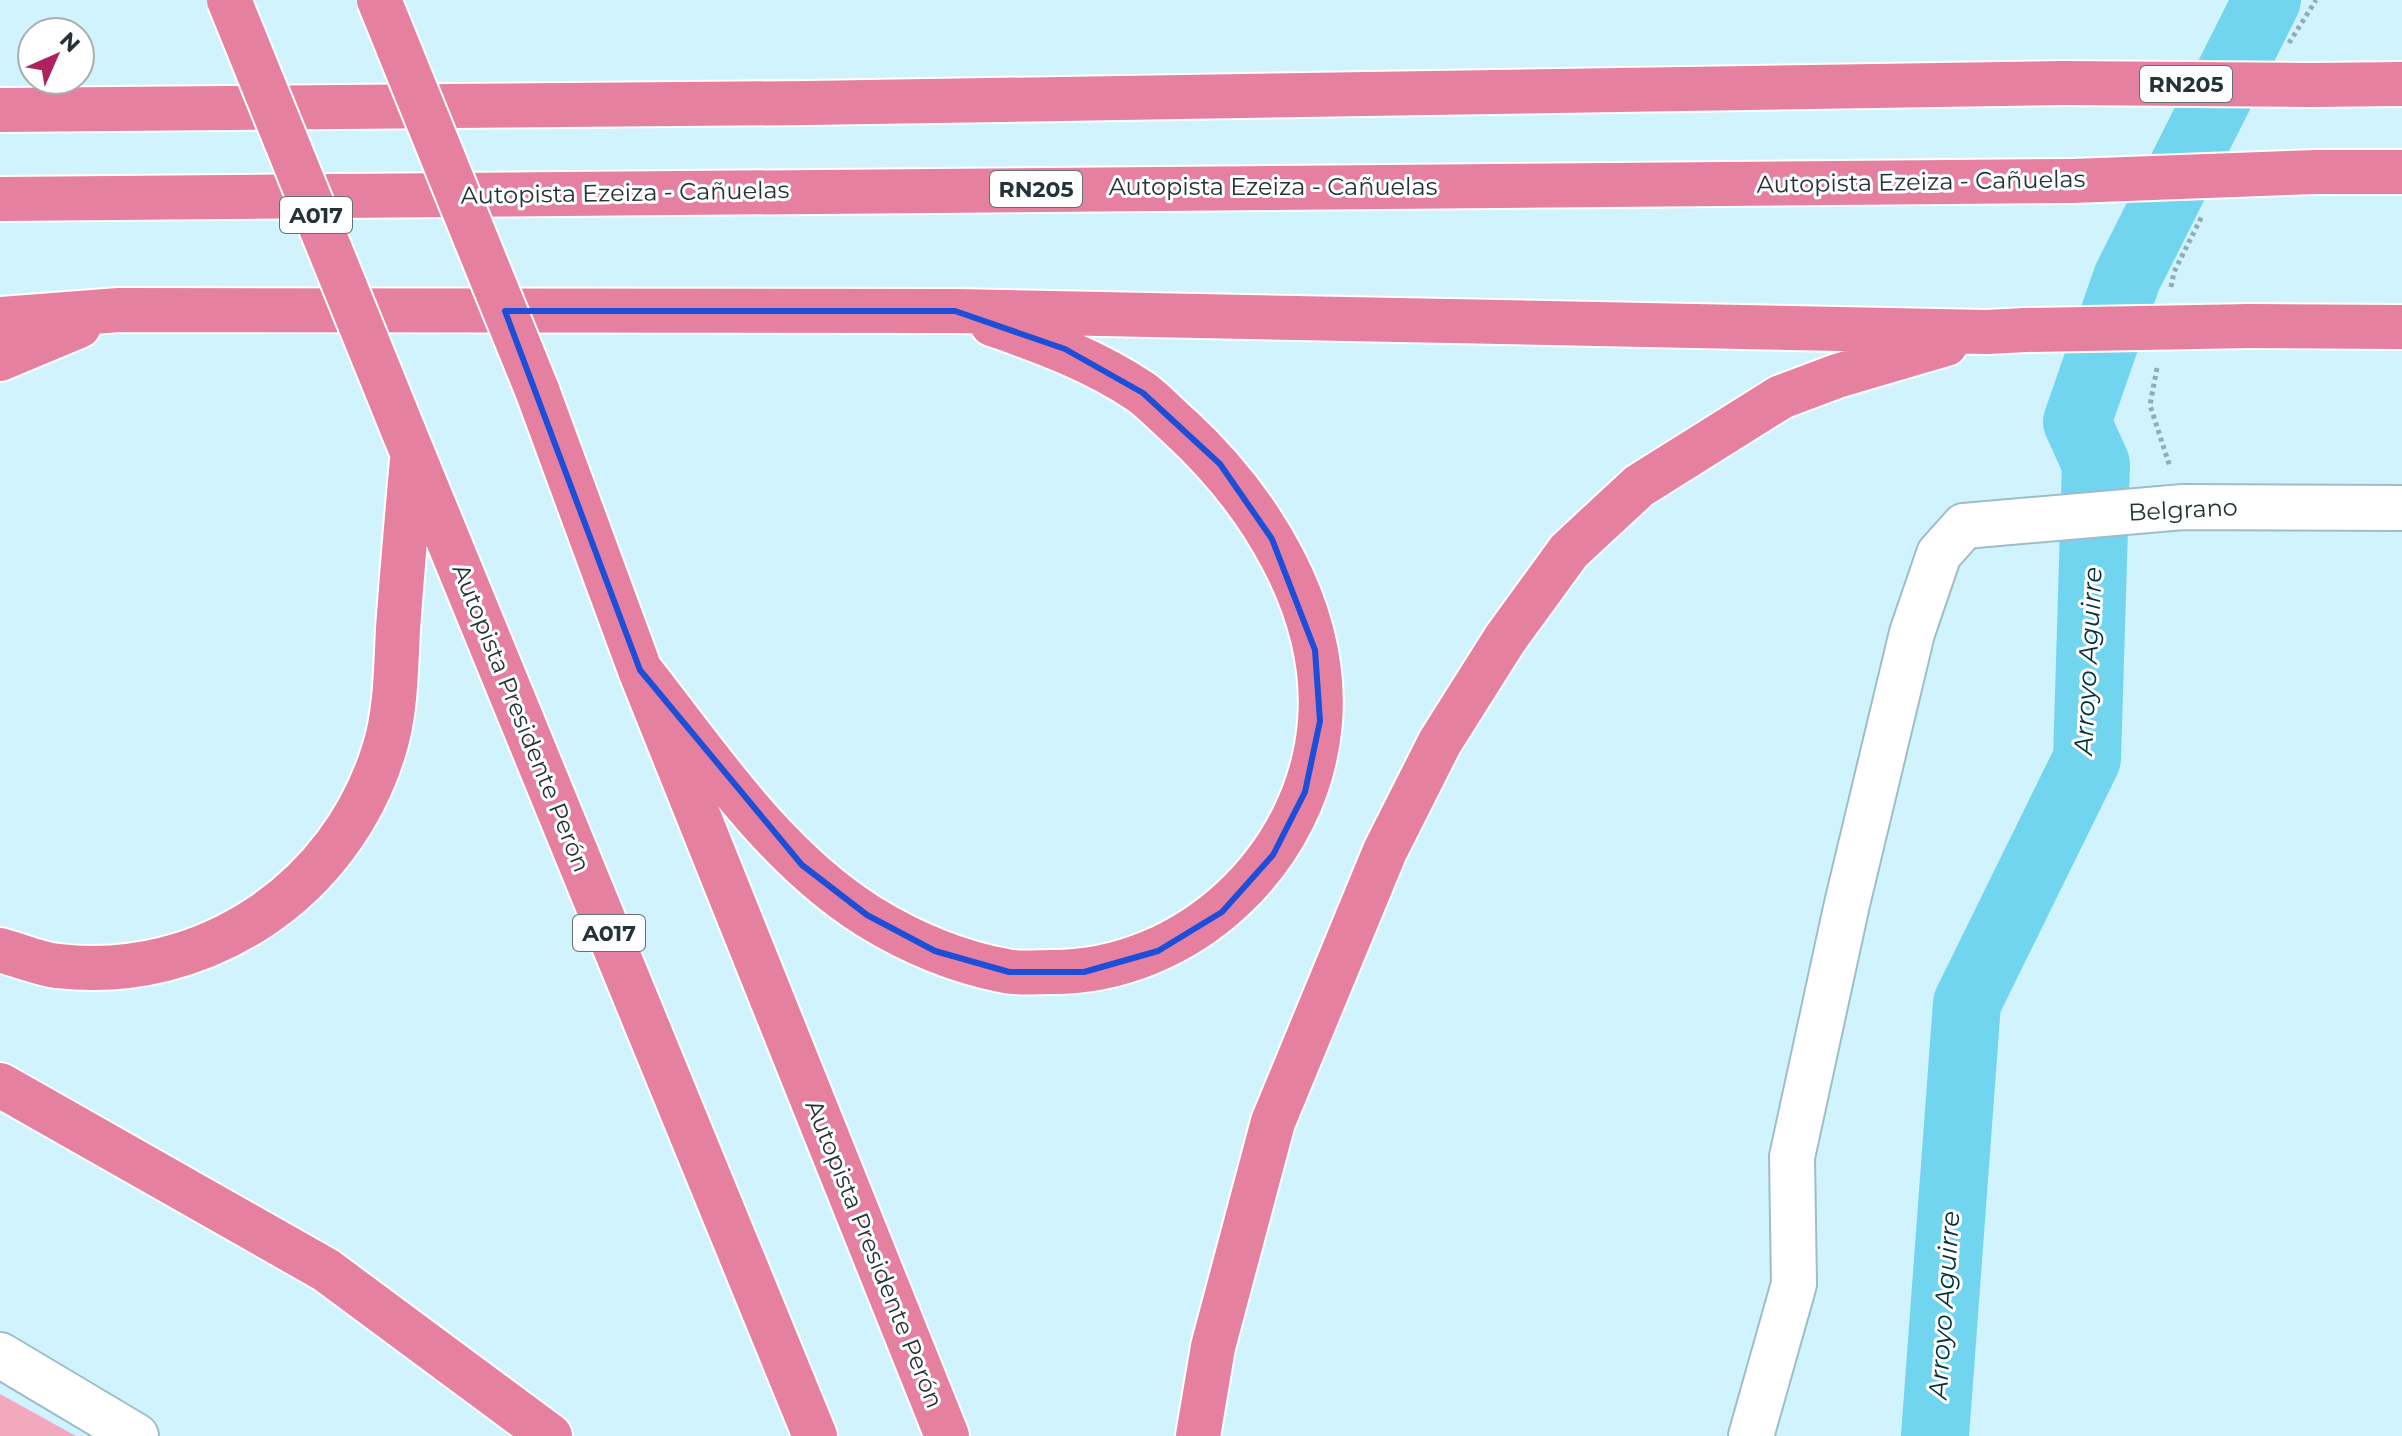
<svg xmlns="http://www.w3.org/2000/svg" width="2402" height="1436" viewBox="0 0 2402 1436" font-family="Montserrat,sans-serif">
  <rect width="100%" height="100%" fill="#d0f3fd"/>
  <path fill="#f3a8be" d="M0 1394 76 1436H0Z"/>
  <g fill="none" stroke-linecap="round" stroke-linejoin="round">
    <path stroke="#72d5f0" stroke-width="68" d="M1935 1436 1967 1003 2087 759 2096 464 2077 422 2127 278 2267 0"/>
    <defs>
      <path id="street" d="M0 1355 136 1436
        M1751 1436 1794 1284 1792 1157 1847 904 1912 633 1939 554 1964 526 2183 507 2402 508"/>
      <path id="highway" d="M2310 85 2402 84
        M0 110 806 103 2063 83
        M2316 172H2402
        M0 199 2072 181
        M0 319 119 310 955 311 1987 332 2026 330
        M2250 326 2402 327
        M0 359 79 326
        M537 390 640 670 947 1436
        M403 430 815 1436
        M640 670C708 756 773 856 868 916 910 942 957 962 1006 971 1020 974 1036 972 1051 972 1188 973 1309 859 1320 722 1329 609 1259 500 1180 427 1167 416 1155 402 1141 392 1095 361 1044 342 992 324
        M0 950C19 955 39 964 58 966 205 983 341 890 384 750 396 713 396 667 398 629 402 573 407 516 412 460
        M0 1085 326 1270 550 1436
        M1198 1436 1213 1347 1273 1122 1385 851 1440 742 1505 639 1569 551 1639 486 1781 397 1837 376 1946 344"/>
    </defs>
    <use href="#street" stroke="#9dbec9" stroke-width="48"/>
    <use href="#highway" stroke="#fff" stroke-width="48"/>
    <path stroke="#92acb4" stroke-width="5" stroke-dasharray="4 4" stroke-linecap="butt" d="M2289 43 2316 0
      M2171 287 2174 272 2202 216
      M2157 368 2150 405 2170 467"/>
    <use href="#street" stroke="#fff" stroke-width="44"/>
    <use href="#highway" stroke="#e680a1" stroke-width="44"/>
    <defs>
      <path id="highway-bridge" d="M229 0 403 430
        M379 0 537 390
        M2063 83 2310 85
        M2072 181 2316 172
        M2026 330 2250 326"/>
    </defs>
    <use href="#highway-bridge" stroke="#fff" stroke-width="48" stroke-linecap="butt"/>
    <use href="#highway-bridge" stroke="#e680a1" stroke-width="44"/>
  </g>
  <path fill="none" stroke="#1d4ed8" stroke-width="6" stroke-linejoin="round" d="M505 311H955L1065 349 1143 393 1220 464 1272 539 1315 650 1320 721 1305 792 1273 855 1222 912 1158 951 1084 972H1009L935 951 867 915 802 865 640 670Z"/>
  <g text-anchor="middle" stroke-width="6" stroke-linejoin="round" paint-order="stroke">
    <g fill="#fff" stroke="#667072" stroke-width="2">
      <rect x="2140" y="66" width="92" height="36" rx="6"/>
      <rect x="990" y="171" width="92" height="36" rx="6"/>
      <rect x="280" y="197" width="72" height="36" rx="6"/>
      <rect x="573" y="915" width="72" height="36" rx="6"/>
    </g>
    <g font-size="22" font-weight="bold" fill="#253236">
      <text x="2186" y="92">RN205</text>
      <text x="1036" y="197">RN205</text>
      <text x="316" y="223">A017</text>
      <text x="609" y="941">A017</text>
    </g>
    <g font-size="24" fill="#253236" stroke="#fff">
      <text transform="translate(1921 182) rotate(-1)" y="8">Autopista Ezeiza - Cañuelas</text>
      <text x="1273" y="195">Autopista Ezeiza - Cañuelas</text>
      <text transform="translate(625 193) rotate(-1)" y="8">Autopista Ezeiza - Cañuelas</text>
      <text transform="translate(2183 510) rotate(-3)" y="8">Belgrano</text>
      <text transform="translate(521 718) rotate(68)" y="8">Autopista Presidente Perón</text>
      <text transform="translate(874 1254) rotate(68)" y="8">Autopista Presidente Perón</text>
    </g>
    <g font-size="26" font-style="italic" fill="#00313c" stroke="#fff">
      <text transform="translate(2088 661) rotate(-87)" y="9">Arroyo Aguirre</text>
      <text transform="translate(1944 1305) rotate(-86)" y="9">Arroyo Aguirre</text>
    </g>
  </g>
  <g transform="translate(56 56) rotate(45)"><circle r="38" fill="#ffffff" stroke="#a8adaf" stroke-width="2"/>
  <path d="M0-6L14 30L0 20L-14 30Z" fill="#ae2260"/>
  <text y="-12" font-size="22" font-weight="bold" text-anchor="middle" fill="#253236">N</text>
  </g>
</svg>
